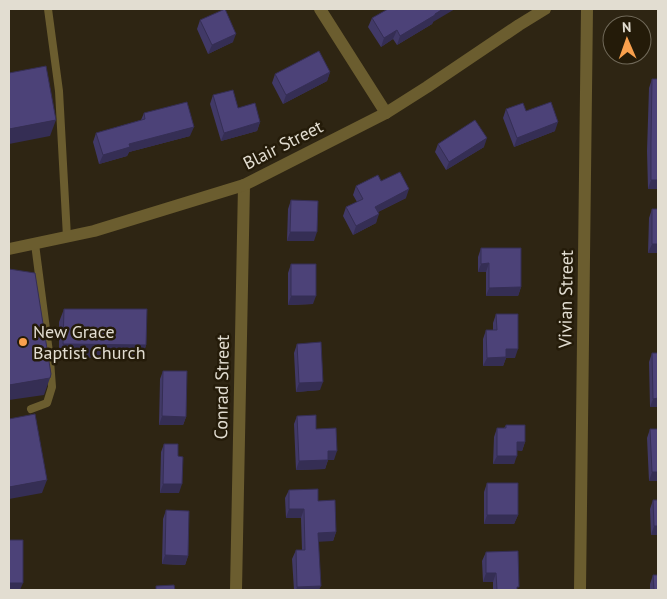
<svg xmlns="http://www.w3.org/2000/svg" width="667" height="599" viewBox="0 0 667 599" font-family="'PT Sans',sans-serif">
  <rect width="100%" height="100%" fill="#2e2513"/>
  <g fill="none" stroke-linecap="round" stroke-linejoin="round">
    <path stroke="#6b5d2f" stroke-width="8" d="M48 9 59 91 67 237
      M31 409 47 403 52 387 50 360 35 244"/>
    <path stroke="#6b5d2f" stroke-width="12" d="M320 9 386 113
      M236 590 244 185
      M580 590 587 9"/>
    <path stroke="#6b5d2f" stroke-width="12" d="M9 249 94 231 244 185 386 113 427 87 519 25 545 9"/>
  </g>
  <path fill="#413967" d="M372 18 433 22 432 24 397 45 393 39 381 47 368 27Z
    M200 20 233 42 208 54 197 29Z
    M330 72 327 81 283 104 272 83 275 74Z
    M652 79H658V189H648L647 151 649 88Z
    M213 95 238 108 260 122 257 131 221 141 210 104Z
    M506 109 526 111 555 131 514 147 503 118Z
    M144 113 190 136 129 152 127 156 99 164 93 142 96 133 141 120Z
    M438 144 484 147 446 170 435 152Z
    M356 186 406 198 378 212 376 223 353 235 343 216 346 207 357 202 353 195Z
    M291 200 314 241H287L288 209Z
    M652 209H658V253H648L649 218Z
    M481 248 521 287 518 296H486V272H478V257Z
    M291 264 313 304 288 305V273Z
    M64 309 146 345 142 358 59 357V322Z
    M496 314 515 358H506L503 366H483V339L486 330H493V323Z
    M297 344 320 390 296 392 294 353Z
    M652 353H658V407H650L649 362Z
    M163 371 186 417 183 425H159L160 379Z
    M297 416 316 429 334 460H328L325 469 296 470 294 424Z
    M506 425 525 442 522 451 517 450 514 464H493L494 437 497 428H504Z
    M650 429H658V481H649L647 438Z
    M164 444 179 493H160L161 452Z
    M487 483 518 515 514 524H484V492Z
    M289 490 318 501 336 532 333 541H319V590H294L292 559 296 550H302L301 518H286L285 498Z
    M653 500H658V535H651L650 509Z
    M166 510 188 556 185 565 162 564 163 519Z
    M486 552 517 590H493V582H483L482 561Z
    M653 575 658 590H650V584Z"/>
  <path fill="#352e54" d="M443 9H455L433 22 432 24 397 45 400 36Z
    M397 30 393 39 381 47 384 38Z
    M236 34 233 42 208 54 212 45Z
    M330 72 327 81 283 104 286 95Z
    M56 120 50 136 9 144V129Z
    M260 122 257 131 221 141 224 133Z
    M558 122 555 131 514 147 517 138Z
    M194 127 190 136 129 152 127 156 99 164 103 155 129 144Z
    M487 138 484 147 446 170 449 162Z
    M651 180H658V189H648Z
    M409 189 406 198 372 215 375 207Z
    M379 214 376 223 353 235 356 226Z
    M290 232H317L314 241H287Z
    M652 244H658V253H648Z
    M489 263 486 272H478L481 264Z
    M521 287 518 296H486L489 288Z
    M291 296H316L313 304 288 305Z
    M63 344 146 345 142 358 59 357Z
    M506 349H518L515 358H506L503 366H483L487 358Z
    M50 378 44 395 9 400V385Z
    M323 382 320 390 296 392 299 383Z
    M658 398V407H650L653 399Z
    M162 416 186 417 183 425H159Z
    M517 442H525L522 451 514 450Z
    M328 451H337L334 460H324Z
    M497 456H517L514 464H493Z
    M328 460 325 469 296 470 299 461Z
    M652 472H658V481H649Z
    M47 480 42 493 9 499V487Z
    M163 484H182L179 493H160Z
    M289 509H304L301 518H286Z
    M487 515H518L514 524H484Z
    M654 526H658V535H651Z
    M336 532 333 541 315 542 318 533Z
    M165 555 188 556 185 565 162 564Z
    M486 573H496L493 582H483Z
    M9 583H23L20 590H9Z
    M321 586 319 590H296L297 587Z"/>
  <path fill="#4c4278" stroke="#352e54" d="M225 9 236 34 212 45 200 20Z
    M388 9H443L435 14V15L400 36 397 30 384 38 372 18Z
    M319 51 330 72 286 95 275 74Z
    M46 66 56 120 9 129V73Z
    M652 79H658V180H651V142Z
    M233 90 238 108 255 103 260 122 224 133 213 95Z
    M187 102 194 127 129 144 130 147 103 155 96 133 145 119 144 113Z
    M551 102 558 122 517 138 506 109 523 103 526 111Z
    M475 120 487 138 449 162 438 144Z
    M400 172 409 189 375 207 379 214 356 226 346 207 363 199 356 186 378 175 381 181Z
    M291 200 318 201 317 232H290Z
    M652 209H658V244H652Z
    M481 248H521V287L489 288V263L481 264Z
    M291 264H316V296H291Z
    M9 269 35 273 51 374 50 378 9 385Z
    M64 309H147L146 345 63 344Z
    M496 314H518V349H506V357L487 358 486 330H497Z
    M321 342 323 382 299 383 297 344Z
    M652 353H658V398L653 399Z
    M163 371H187L186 417 162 416Z
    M35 414 47 480 9 487V419Z
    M316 415V429L336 428 337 451H328V460L299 461 297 416Z
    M506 425H525V442H517V456H497V428H506Z
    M650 429H658V472H652Z
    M164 444H178V456L183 457 182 484H163Z
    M487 483H518V515H487Z
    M318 489V501L335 500 336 532 318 533 321 586 297 587 296 550H305L304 509H289V490Z
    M653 500H658V526H654Z
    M166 510 189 511 188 556 165 555Z
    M9 540H23V583H9Z
    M518 551 519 587H517V590H497L496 573H486V552Z
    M653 575H658V590H654Z
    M174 585 175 590H156V586Z"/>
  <circle fill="#f9a04d" stroke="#241b09" stroke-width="2" cx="23" cy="342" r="5"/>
  <g text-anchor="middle" stroke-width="5" stroke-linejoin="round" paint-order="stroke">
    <g font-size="18" fill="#e2ddd1" stroke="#241b09">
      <text transform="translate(283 145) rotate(-27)" y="6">Blair Street</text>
      <text transform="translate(566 299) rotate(-89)" y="6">Vivian Street</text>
      <text transform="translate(222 387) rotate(-89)" y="6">Conrad Street</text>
    </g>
    <g font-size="18" fill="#e2ddd1" stroke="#241b09" text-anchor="start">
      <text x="33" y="338">New Grace<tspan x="33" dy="21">Baptist Church</tspan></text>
    </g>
  </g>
  <rect width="667" height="599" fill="none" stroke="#e2ddd1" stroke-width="20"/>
  <g transform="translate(627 40) rotate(358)"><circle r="24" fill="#241b09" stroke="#706959"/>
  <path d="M0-4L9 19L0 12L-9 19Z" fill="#f9a04d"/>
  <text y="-8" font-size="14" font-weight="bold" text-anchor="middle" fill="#e2ddd1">N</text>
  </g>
</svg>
